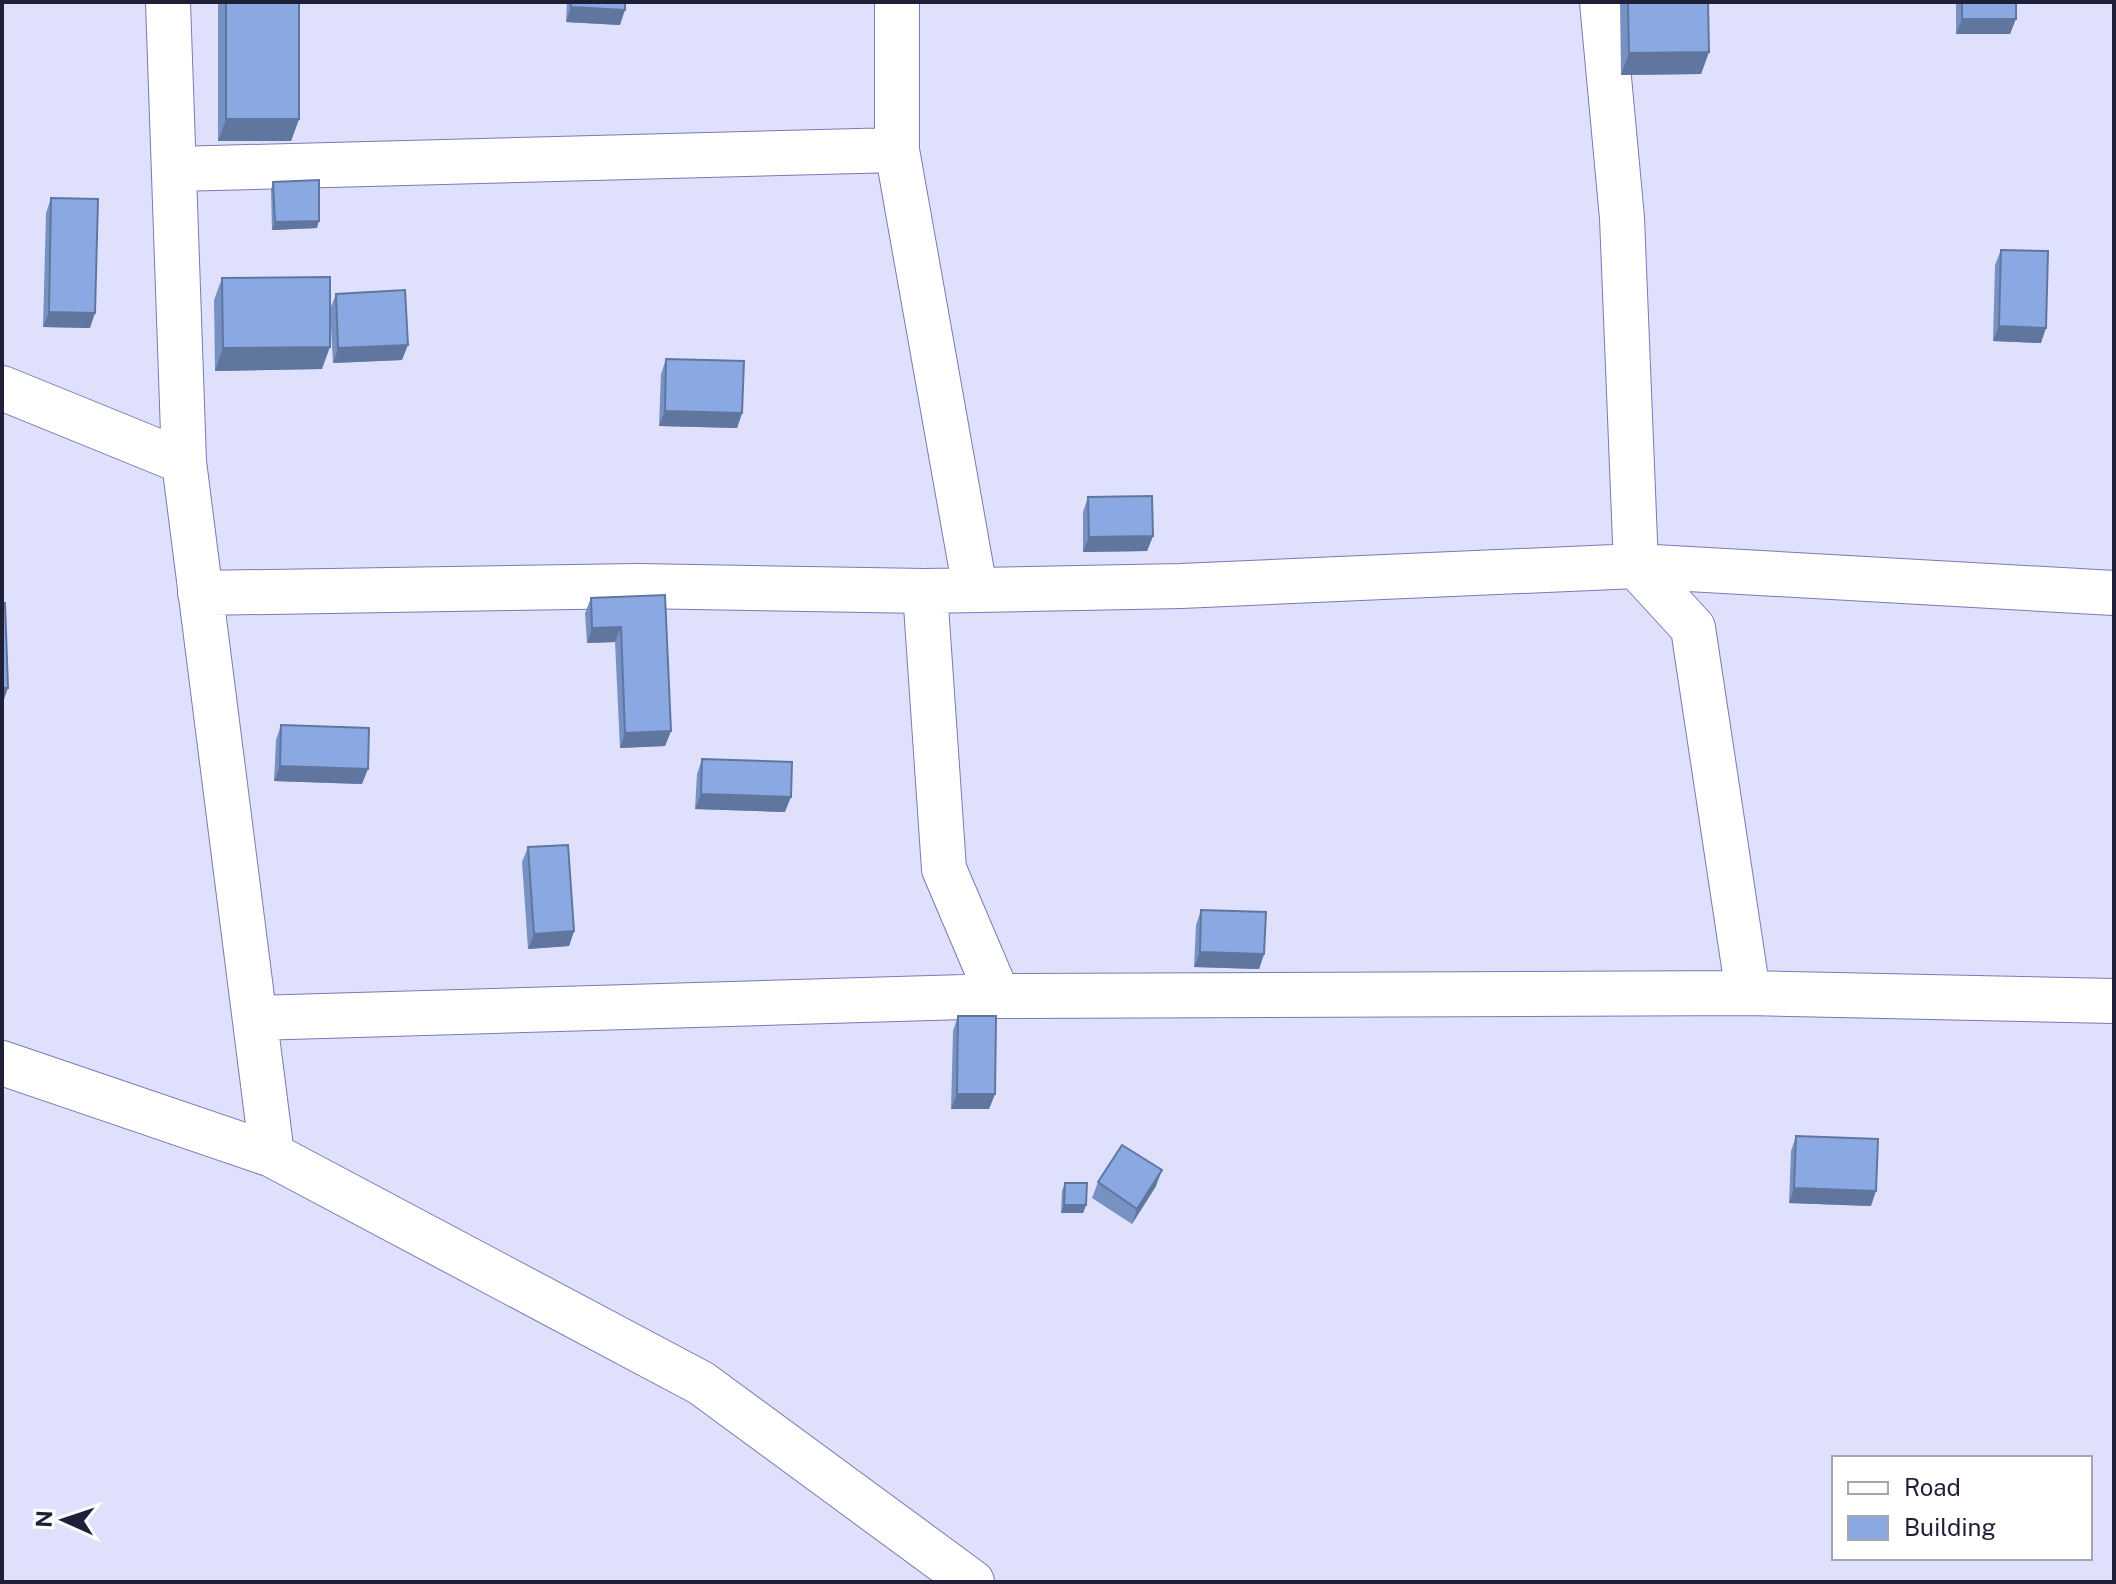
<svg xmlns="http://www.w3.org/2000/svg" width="2116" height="1584" viewBox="0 0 2116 1584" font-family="'Public Sans',sans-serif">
  <rect width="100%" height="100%" fill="#dfe1fc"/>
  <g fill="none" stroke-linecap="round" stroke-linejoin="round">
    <defs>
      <path id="minor" d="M168 2 184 462 272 1155
        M897 2V150L975 589
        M1602 2 1622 218 1636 566 1693 628 1748 993
        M175 169 897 150
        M2 388 184 462
        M925 591 944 869 998 996
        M200 593 638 586 925 591 1181 586 1636 566 2114 593
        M255 1018 998 996 1748 993 2114 1001
        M2 1063 272 1155 701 1383 972 1582"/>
    </defs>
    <use href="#minor" stroke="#797ab6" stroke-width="46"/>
    <use href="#minor" stroke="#fff" stroke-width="44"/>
  </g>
  <path fill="#7791c3" d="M218 2H299V119L291 141H218Z
    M567 2H625L620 25 566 22Z
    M1620 2H1708L1709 52 1701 74 1621 75Z
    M1956 2H2016L2010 34H1956Z
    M273 182 317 228 272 230 271 190Z
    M51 198 90 328 43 327 46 213Z
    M2001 250 2041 343 1993 341 1995 265Z
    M222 278 322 369 215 371 214 300Z
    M336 294 402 360 333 363 330 309Z
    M666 359 742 413 737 428 659 426 661 374Z
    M1088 497 1153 536 1147 551 1083 552V512Z
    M665 595 671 731 665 746 620 748 615 642 587 643 585 613 591 598Z
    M281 725 362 784 274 781 276 740Z
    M702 759 785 812 695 809 697 774Z
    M528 847 574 931 569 946 528 949 522 862Z
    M1201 910 1264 954 1259 969 1194 967 1196 925Z
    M958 1016 995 1094 989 1109H951L953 1031Z
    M1796 1136 1871 1206 1789 1203 1791 1151Z
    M1098 1182 1156 1186 1132 1224 1092 1198Z
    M1065 1183 1086 1205 1083 1213H1061L1062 1191Z"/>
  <path fill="#61769f" d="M571 7 625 10 620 25 566 22Z
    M1962 19H2016L2010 34H1956Z
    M1709 52 1701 74 1621 75 1629 53Z
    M226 119H299L291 141H218Z
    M319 221 317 228 272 230 275 222Z
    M49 312 95 313 90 328 43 327Z
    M1999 326 2046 328 2041 343 1993 341Z
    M408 345 402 360 333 363 338 348Z
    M330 347 322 369 215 371 223 348Z
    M665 411 742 413 737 428 659 426Z
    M1153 536 1147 551 1083 552 1089 537Z
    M621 627 615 642 587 643 592 628Z
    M2 688H8L2 705Z
    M671 731 665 746 620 748 625 733Z
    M280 766 368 769 362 784 274 781Z
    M701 794 791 797 785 812 695 809Z
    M574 931 569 946 528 949 534 934Z
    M1200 952 1264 954 1259 969 1194 967Z
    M957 1094H995L989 1109H951Z
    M1162 1170 1156 1186 1132 1224 1137 1209Z
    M1794 1188 1876 1191 1871 1206 1789 1203Z
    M1064 1205H1086L1083 1213H1061Z"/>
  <path fill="#8aa9e3" stroke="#61769f" stroke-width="2" d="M226 2H299V119H226Z
    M571 2H625V10L571 7Z
    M1628 2H1708L1709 52 1629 53Z
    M1962 2H2016V19H1962Z
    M319 180V221L275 222 273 182Z
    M51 198 98 199 95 313 49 312Z
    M2001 250 2048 251 2046 328 1999 326Z
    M330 277V347L223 348 222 278Z
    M405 290 408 345 338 348 336 294Z
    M666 359 744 361 742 413 665 411Z
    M1152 496 1153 536 1089 537 1088 497Z
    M665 595 671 731 625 733 621 627 592 628 591 598Z
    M2 603H5L8 688H2Z
    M281 725 369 728 368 769 280 766Z
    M702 759 792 762 791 797 701 794Z
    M568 845 574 931 534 934 528 847Z
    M1201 910 1266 912 1264 954 1200 952Z
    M958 1016H996L995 1094H957Z
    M1796 1136 1878 1139 1876 1191 1794 1188Z
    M1122 1145 1162 1170 1137 1209 1098 1182Z
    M1065 1183H1087L1086 1205H1064Z"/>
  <rect width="2116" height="1584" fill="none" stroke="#1f1f38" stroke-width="8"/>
  <rect x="1832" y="1456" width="260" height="104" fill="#ffffff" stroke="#a5a5af" stroke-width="2"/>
  <rect x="1848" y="1482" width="40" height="12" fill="#ffffff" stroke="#a5a5af" stroke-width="2"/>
  <text x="1904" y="1496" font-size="24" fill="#1f1f38">Road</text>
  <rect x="1848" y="1516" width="40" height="24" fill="#8aa9e3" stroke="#a5a5af" stroke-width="2"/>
  <text x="1904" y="1536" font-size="24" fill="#1f1f38">Building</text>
  <g transform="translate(64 1520) rotate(273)" stroke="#ffffff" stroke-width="6" paint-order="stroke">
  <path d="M0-6L14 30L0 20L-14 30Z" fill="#1f1f38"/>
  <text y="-12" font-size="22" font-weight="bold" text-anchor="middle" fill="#1f1f38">N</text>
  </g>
</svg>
